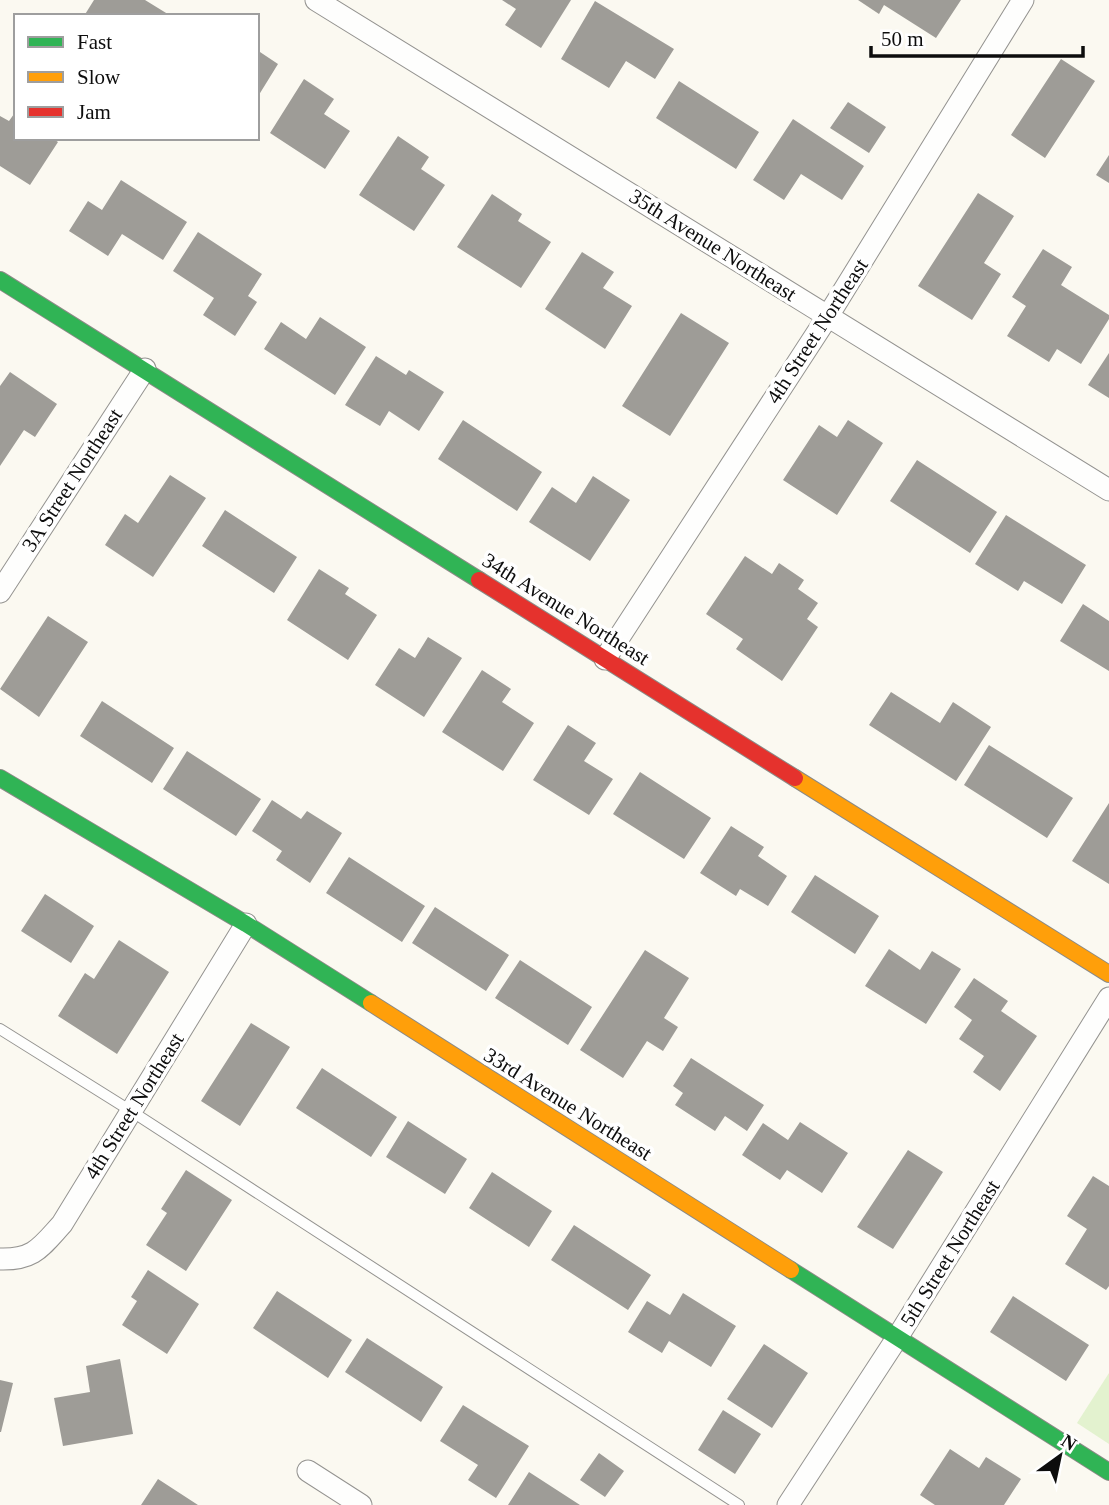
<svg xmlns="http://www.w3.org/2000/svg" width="1109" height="1505" viewBox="0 0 1109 1505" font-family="Georgia,serif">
  <rect width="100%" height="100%" fill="#fbf9f1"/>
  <path fill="#e3f2cf" d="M1109 1373V1444L1077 1423Z"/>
  <path fill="#9e9c97" d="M94 0H145L171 16H84Z
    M502 0H571L541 48 505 25 516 9Z
    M858 0H961L936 38 884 5 879 14Z
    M595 1 674 49 655 79 626 61 609 88 561 59Z
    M257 50 278 64 257 98Z
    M1061 59 1095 81 1045 158 1011 135Z
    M304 79 334 99 324 114 350 131 325 169 270 133Z
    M679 81 759 132 736 169 656 118Z
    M848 102 886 127 869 153 830 128Z
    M14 114 16 116V138H52L58 142 30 185 0 166V116L9 121Z
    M793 119 864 166 842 200 801 174 784 200 753 180Z
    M398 136 429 157 421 169 445 185 414 231 359 195Z
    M1109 155V183L1096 175Z
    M121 180 187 222 163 260 122 234 108 256 69 231 88 201 102 210Z
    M978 193 1014 216 984 263 1001 274 972 320 918 286Z
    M492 194 522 214 518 221 551 242 521 288 457 247Z
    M198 232 262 274 248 296 257 302 235 336 203 315 214 298 173 271Z
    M1043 249 1072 267 1061 285 1109 315V319L1081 364 1057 349 1049 362 1007 336 1026 306 1012 297Z
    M582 252 614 272 603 288 632 306 605 349 545 309Z
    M681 313 729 343 670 436 622 406Z
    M320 317 366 347 335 395 264 349 281 322 306 339Z
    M1109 353V398L1088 385Z
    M376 356 406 375 409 370 444 392 419 431 389 411 380 426 345 405Z
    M10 372 57 404 35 437 24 430 0 466V386Z
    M463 420 542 472 517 511 438 459Z
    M848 420 883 443 837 515 783 480 819 425 837 437Z
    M917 460 997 512 970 553 890 501Z
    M170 475 206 498 153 577 105 545 125 514 138 523Z
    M593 476 630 500 590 561 529 522 552 487 576 503Z
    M225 510 297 557 274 593 202 546Z
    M1006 515 1086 565 1062 604 1024 581 1018 591 975 564Z
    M745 556 772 574 779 563 804 580 798 589 818 603 807 619 818 627 782 681 736 649 743 639 706 614Z
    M319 569 349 588 345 594 377 615 348 660 287 620Z
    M1083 604 1109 621V671L1060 641Z
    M48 616 88 642 39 717 0 689Z
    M428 637 462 658 424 717 375 685 399 648 415 658Z
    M482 670 511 689 502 702 534 723 503 771 442 732Z
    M891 692 940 723 953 702 991 727 956 781 869 725Z
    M102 701 174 748 152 783 80 736Z
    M568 725 596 743 584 761 613 779 589 815 533 780Z
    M989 745 1073 798 1047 838 964 785Z
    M187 751 261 799 236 836 163 789Z
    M640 772 711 818 684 859 613 814Z
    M272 800 301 819 307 811 342 833 310 883 276 860 282 851 252 831Z
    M1109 803V884L1072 861Z
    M731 826 764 847 758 856 787 876 768 906 740 889 736 896 700 873Z
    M349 857 425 906 402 942 326 893Z
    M815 875 879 916 855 954 791 912Z
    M45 894 94 926 71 963 21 931Z
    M435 907 509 955 486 991 412 943Z
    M119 940 169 972 117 1054 58 1016 85 973 94 979Z
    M889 949 920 970 932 951 961 969 926 1024 865 986Z
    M645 950 689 978 664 1018 678 1027 663 1051 647 1041 623 1078 580 1050Z
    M520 960 592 1007 568 1045 495 998Z
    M974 978 1008 1001 1001 1011 1037 1036 1000 1091 973 1072 984 1056 959 1039 972 1020 954 1007Z
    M251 1023 290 1047 240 1126 201 1101Z
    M691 1058 764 1105 747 1131 725 1116 715 1131 675 1105 683 1093 673 1086Z
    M322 1068 397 1117 371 1157 296 1108Z
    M408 1121 467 1159 445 1194 386 1157Z
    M800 1122 848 1153 822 1193 787 1170 780 1180 742 1155 763 1123 788 1140Z
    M908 1150 943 1172 893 1249 857 1227Z
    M186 1170 232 1200 186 1271 146 1245 167 1213 161 1209Z
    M492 1172 552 1211 529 1247 469 1208Z
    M1093 1176 1109 1186V1286L1106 1290 1065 1264 1087 1229 1067 1216Z
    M574 1225 651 1275 628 1310 551 1260Z
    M148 1270 199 1304 167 1354 122 1325 137 1301 131 1297Z
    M277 1291 352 1340 328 1378 253 1328Z
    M683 1293 736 1326 711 1367 669 1341 662 1353 628 1332 647 1301 670 1315Z
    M1013 1296 1089 1345 1066 1381 990 1332Z
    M367 1338 443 1387 421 1422 345 1372Z
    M764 1344 808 1373 772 1428 727 1399Z
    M120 1359 133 1434 63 1446 54 1398 90 1392 86 1366Z
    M0 1380 13 1383 1 1432H0Z
    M463 1405 529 1446 496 1498 468 1480 478 1465 440 1441Z
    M723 1410 761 1434 735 1474 698 1450Z
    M950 1449 979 1468 986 1457 1021 1479 1004 1505H935L920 1495Z
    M599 1453 624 1471 605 1497 580 1480Z
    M529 1472 580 1505H508Z
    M158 1479 198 1505H141Z"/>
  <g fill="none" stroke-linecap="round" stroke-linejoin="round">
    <defs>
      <path id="lane" d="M0 1029 131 1111 739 1505"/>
      <path id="street" d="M316 0 1109 490
        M0 592 145 369
        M605 659 828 316 1023 0
        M0 1259C34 1260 41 1247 62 1224L246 924
        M308 1471 361 1505
        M788 1505 897 1338 1109 998"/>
      <path id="fast" d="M0 280 479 580
        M0 778 246 924 371 1003
        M791 1270 1109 1472"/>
      <path id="slow" d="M795 778 1109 974
        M371 1003 791 1270"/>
      <path id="jam" d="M479 580 795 778"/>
    </defs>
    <use href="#lane" stroke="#949390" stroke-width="12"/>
    <use href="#street" stroke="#949390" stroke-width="23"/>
    <use href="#fast" stroke="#8b8a86" stroke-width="18"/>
    <use href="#slow" stroke="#8b8a86" stroke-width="18"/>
    <use href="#jam" stroke="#8b8a86" stroke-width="18"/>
    <use href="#lane" stroke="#fefefd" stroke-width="10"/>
    <use href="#street" stroke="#fefefd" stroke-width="21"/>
    <use href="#fast" stroke="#30b455" stroke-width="16"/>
    <use href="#slow" stroke="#ff9f0a" stroke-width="16"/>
    <use href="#jam" stroke="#e5322d" stroke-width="16"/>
  </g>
  <g text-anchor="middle" stroke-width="7" stroke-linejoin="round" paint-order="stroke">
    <g font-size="21" fill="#0d0d0d" stroke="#fff">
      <text transform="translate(713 245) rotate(32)" y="7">35th Avenue Northeast</text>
      <text transform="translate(817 331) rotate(-57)" y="7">4th Street Northeast</text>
      <text transform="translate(72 480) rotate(-57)" y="7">3A Street Northeast</text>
      <text transform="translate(566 609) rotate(32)" y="7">34th Avenue Northeast</text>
      <text transform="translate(568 1104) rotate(32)" y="7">33rd Avenue Northeast</text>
      <text transform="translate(134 1106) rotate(-58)" y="7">4th Street Northeast</text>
      <text transform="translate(950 1253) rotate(-58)" y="7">5th Street Northeast</text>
    </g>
  </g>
  <rect x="14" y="14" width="245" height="126" fill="#ffffff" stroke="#9e9e9e" stroke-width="2"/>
  <rect x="28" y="37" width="35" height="10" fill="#30b455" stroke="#9e9e9e" stroke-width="2"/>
  <text x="77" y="49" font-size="21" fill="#0d0d0d">Fast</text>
  <rect x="28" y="72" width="35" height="10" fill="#ff9f0a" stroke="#9e9e9e" stroke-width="2"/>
  <text x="77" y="84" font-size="21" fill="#0d0d0d">Slow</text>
  <rect x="28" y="107" width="35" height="10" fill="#e5322d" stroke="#9e9e9e" stroke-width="2"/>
  <text x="77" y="119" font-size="21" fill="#0d0d0d">Jam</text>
  <g transform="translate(1060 1456) rotate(33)" stroke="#ffffff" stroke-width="5" paint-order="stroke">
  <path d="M0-5L12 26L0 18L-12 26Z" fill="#0d0d0d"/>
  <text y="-10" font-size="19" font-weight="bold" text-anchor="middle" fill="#0d0d0d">N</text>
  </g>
  <path d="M871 46v10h212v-10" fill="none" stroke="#0d0d0d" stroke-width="3.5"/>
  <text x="881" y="46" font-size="21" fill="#0d0d0d" stroke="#ffffff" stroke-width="5" paint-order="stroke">50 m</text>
</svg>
